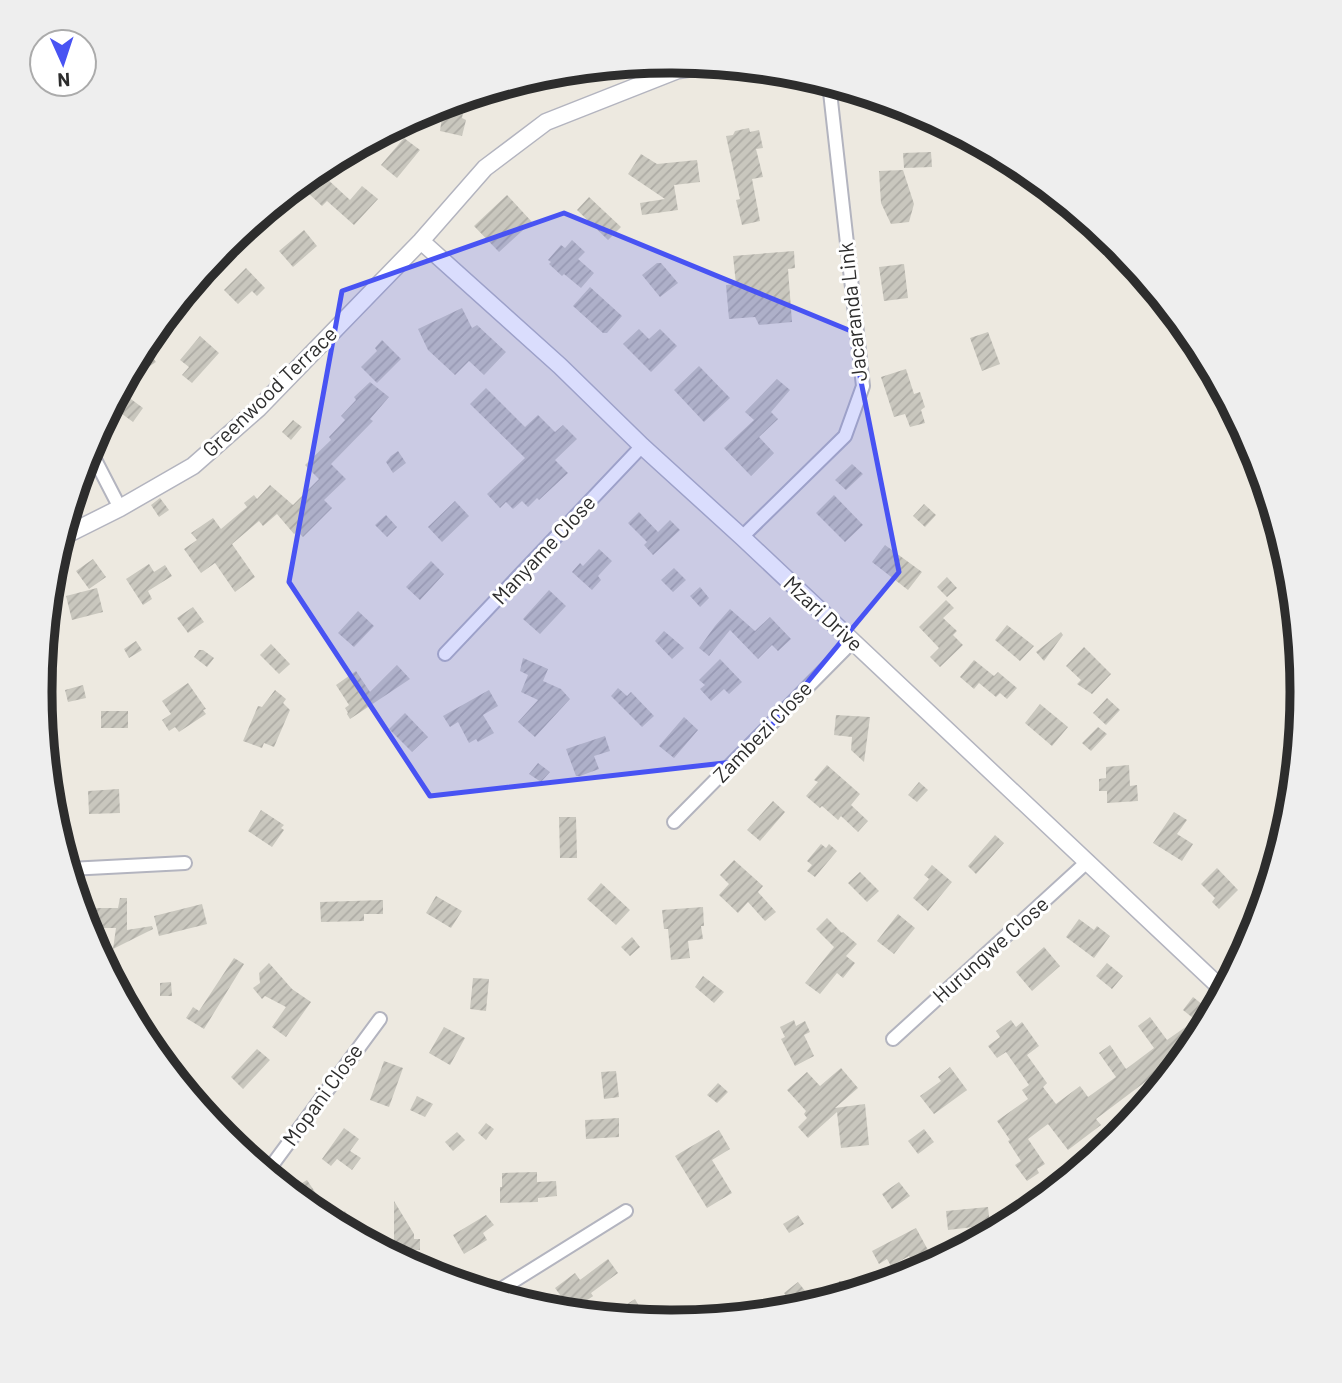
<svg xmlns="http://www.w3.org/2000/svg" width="1342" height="1383" viewBox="0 0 1342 1383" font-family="Barlow,sans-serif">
  <defs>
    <pattern id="building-hatch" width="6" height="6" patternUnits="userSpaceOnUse" patternTransform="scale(1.75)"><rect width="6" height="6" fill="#c9c7be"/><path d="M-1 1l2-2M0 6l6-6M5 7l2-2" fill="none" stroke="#adaba4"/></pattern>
  </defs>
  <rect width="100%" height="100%" fill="#ede9e0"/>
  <path fill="url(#building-hatch)" d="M466 98 462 118 466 120 462 136 440 131 442 117 422 113 430 109Z
    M749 128 750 132 759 130 763 148 756 149 763 177 752 179 760 221 742 225 736 200 740 199 726 136 733 135 735 131Z
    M404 138 420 150 397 178 381 165Z
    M931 152 932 167 904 168 903 153Z
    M641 154 657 164 697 160 700 182 674 185 678 210 642 215 640 203 665 199 628 174Z
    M342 156 325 177 350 200 362 186 378 199 354 225 327 201 322 206 307 192 289 209 280 200 321 167Z
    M903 170 914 204 909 222 891 224 881 203 879 171Z
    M507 195 532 222 499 252 474 226Z
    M589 197 621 227 608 240 577 210Z
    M304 230 317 246 293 267 279 251Z
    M572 240 585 252 578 259 594 273 581 288 564 274 562 276 549 264 551 262 548 260 561 245 565 248Z
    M794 251 795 268 788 269 792 322 759 325 755 317 729 319 726 285 736 284 733 256Z
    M657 263H661L678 283 660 297 642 275Z
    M904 264 908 298 884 301 879 267Z
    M246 268 265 288 257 296 252 291 238 304 224 290Z
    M590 287 622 316 607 333H603L573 306Z
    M462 308 472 328 477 325 506 352 484 375 469 361 455 375 428 350 418 329Z
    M639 329 649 339 660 329 677 346 651 372 623 344Z
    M988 332 1000 364 982 371 970 338Z
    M200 336 219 353 192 383 182 375 189 367 180 360Z
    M382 340 401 359 377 383 361 367 377 351 375 348Z
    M144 346 156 362 141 372 135 363Z
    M699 366 730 398 704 422 674 390Z
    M906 369 914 394 920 392 925 407 921 410 925 423 910 427 905 414 894 417 881 377Z
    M777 379 790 390 771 412 778 419 759 437 774 453 751 476 724 448 754 420 745 412Z
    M370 382 389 397 370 419 373 421 331 464 346 479 324 500 332 508 303 537 297 531 294 534 277 514 263 526 259 521 232 544 255 577 235 592 215 563 201 573 184 549 197 540 191 533 213 518 221 529 247 507 244 503 254 495 257 499 270 485 293 505 319 479 305 465 331 440 329 437 345 420 341 416 356 400 354 397Z
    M486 388 525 427 538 415 555 432 563 425 577 439 555 460 568 473 539 500 537 498 528 507 522 501 513 509 506 502 500 508 487 494 525 458 470 404Z
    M120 391 143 408 133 422 114 408 115 407 112 405Z
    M293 420 302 427 291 440 282 432Z
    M398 451 406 463 393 473 386 462 391 456Z
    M852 464 863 474 846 490 835 480Z
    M834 495 863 525 845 542 816 513Z
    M160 498 169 510 159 517 151 505Z
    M455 501 469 516 442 542 428 527Z
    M924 504 936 515 925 527 913 516Z
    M639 512 658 532 670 520 680 530 653 555 644 545 647 542 628 523Z
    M386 515 397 527 387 537 375 525Z
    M885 545 922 572 908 590 872 562Z
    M599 549 612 561 598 576 601 580 592 590 572 572 580 563 583 566Z
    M93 559 106 577 89 589 76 571Z
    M431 561 444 574 420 600 406 587Z
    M149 564 154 572 165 565 172 576 148 591 152 599 143 605 126 579Z
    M674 568 686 580 673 592 661 580Z
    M947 577 957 588 947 597 937 587Z
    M700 587 709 598 700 607 690 596Z
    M97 588 103 612 72 620 66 596Z
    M549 590 566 606 540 634 523 619Z
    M946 600 954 608 943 618 957 631 953 635 963 645 940 667 930 657 939 648 919 627Z
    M193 607 204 622 188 633 177 618Z
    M730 609 755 631 770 617 791 639 778 651 772 645 758 659 730 630 709 656 699 648 715 626Z
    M358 611 374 626 354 647 338 633Z
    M1007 625 1034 646 1020 661 995 640Z
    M664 631 684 648 672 659 655 641Z
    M1061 632 1063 635 1044 661 1036 652Z
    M136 641 142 650 129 658 124 649Z
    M271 644 290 664 279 674 260 655Z
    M1084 647 1111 674 1092 694 1077 684 1081 680 1066 666Z
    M199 650H203L214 658 207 667 194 657Z
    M523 658 548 669 543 681 561 689 570 699 535 737 518 722 538 700 521 692 528 675 520 671Z
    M720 659 742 682 729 694 724 689 711 701 700 689 705 685 699 680Z
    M974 660 994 676 998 672 1017 688 1007 699 1000 693 996 697 979 683 974 689 960 677Z
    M397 665 410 679 350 719 347 714 348 713 345 708 349 705 336 685 356 671 370 692Z
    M188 683 206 709 203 710 206 714 179 732 175 727 169 731 162 720 171 714 162 701Z
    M83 685 86 698 68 702 65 690Z
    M618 688 627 696 631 692 654 716 642 727 611 696Z
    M275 690 286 699 283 703 290 710 274 747 264 743 262 748 243 741 258 706 262 707Z
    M489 690 498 706 483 715 494 733 478 742 476 739 469 743 458 722 450 727 443 716Z
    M1107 698 1120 710 1106 725 1093 713Z
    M1040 704 1068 727 1052 746 1025 723Z
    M101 711H128V728H101Z
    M405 713 428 737 412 752 389 729Z
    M836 715 870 717 864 762 851 750 852 737 834 735Z
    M684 717 698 730 674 758 659 746Z
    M1098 727 1107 734 1091 751 1082 743Z
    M605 736 610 751 594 756 599 769 580 776H576L566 749Z
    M538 763 550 772 541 782 529 774Z
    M827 765 860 794 851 805 868 821 858 832 841 816 838 820 822 806 820 808 806 796 818 782 814 780Z
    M1129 765 1130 786 1137 785 1138 801 1107 803V791H1099V779L1106 778V767Z
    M919 782 928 790 917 802 908 795Z
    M119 789 120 813 89 814 88 791Z
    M773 801 785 812 760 841 747 830Z
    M261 810 284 825 281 828 284 830 272 847 248 831Z
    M1174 812 1187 820 1177 834 1193 844 1182 861 1153 843Z
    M559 817H576L577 858H560Z
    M995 835 1004 843 976 874 968 866Z
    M821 844 826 848 829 844 837 851 815 877 807 871 812 865 807 861Z
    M734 860 763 886 758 892 776 912 765 921 748 902 738 913 719 895 729 884 720 875Z
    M932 865 952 882 928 911 913 898 929 879 924 875Z
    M1217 868 1238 890 1219 909 1212 902 1215 898 1201 884Z
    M860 872 879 891 867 902 848 883Z
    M601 883 630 910 616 925 587 899Z
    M436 896 462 911 451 928 426 913Z
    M120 898H127V930L152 926 153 929 113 949 116 928H91V908H118Z
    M383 900V914H364V921L321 922 320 902Z
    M202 904 207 924 159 936 154 916Z
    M703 907 704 926H701L703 939 688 941 690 958 671 960 668 929H664L662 910Z
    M898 914 915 928 894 954 877 941Z
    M827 918 842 933 843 932 857 944 846 956 855 963 843 978 837 973 820 994 805 983 834 947 816 929Z
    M1079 919 1094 930 1097 926 1110 936 1094 958 1066 937Z
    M632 937 640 947 630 956 621 947Z
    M1044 947 1060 966 1032 991 1016 972Z
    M234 958 244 964 204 1029 186 1018 193 1007 199 1011Z
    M269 963 292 989 311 1002 286 1037 272 1027 286 1007 265 996 262 999 253 988 260 983 259 973Z
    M1107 963 1123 976 1112 989 1096 976Z
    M703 976 724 992 714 1003 695 987Z
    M473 978 489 979 486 1011 470 1009Z
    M171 982 172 996H160V983Z
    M1193 997 1203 1005 1193 1018 1183 1010Z
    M1150 1017 1167 1040 1187 1026 1197 1040 1191 1048 1152 1075 1153 1076 1096 1119 1101 1125 1068 1150 1048 1124 1028 1139 1045 1164 1037 1169 1039 1173 1027 1181 1015 1165 1021 1161 1008 1141 1010 1140 997 1121 1028 1099 1022 1090 1029 1085 1006 1052 997 1058 988 1046 1000 1037 996 1031 1011 1020 1016 1027 1022 1022 1039 1046 1027 1055 1047 1083 1043 1087 1056 1104 1080 1086 1088 1097 1116 1077 1099 1053 1110 1045 1126 1069 1154 1048 1138 1026Z
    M794 1020 796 1026 805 1021 810 1032 804 1035 814 1056 795 1066 781 1039 785 1037 780 1027Z
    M444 1027 465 1038 450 1065 429 1053Z
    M257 1049 270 1060 243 1089 231 1077Z
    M384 1061 403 1068 389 1107 370 1100Z
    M950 1067 967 1090 934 1114 920 1096 941 1081 938 1077Z
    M841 1068 858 1088 835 1108 865 1104 869 1145 841 1148 837 1112 808 1138 798 1127 807 1118 804 1114 806 1111 787 1090 807 1072 820 1086Z
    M616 1071 619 1097 604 1099 601 1072Z
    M718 1083 728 1092 717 1103 707 1095Z
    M417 1096 433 1104 425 1117 410 1110Z
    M619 1118V1137L586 1139 585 1120Z
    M486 1123 494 1129 486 1140 478 1133Z
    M344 1128 359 1139 350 1151 361 1158 352 1170 337 1159 331 1166 322 1159Z
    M924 1129 934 1142 918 1154 908 1141Z
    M719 1130 730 1149 712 1160 732 1193 707 1208 675 1156Z
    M457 1132 465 1140 453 1151 445 1142Z
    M537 1172V1182L556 1181 557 1196 538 1198V1202L500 1203V1187H502V1173Z
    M307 1180 333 1219 345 1211 361 1237 320 1216 297 1196 292 1189Z
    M899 1182 910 1196 892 1209 882 1194Z
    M394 1201 414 1234V1239H420V1250H412L413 1265 394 1255Z
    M988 1207 990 1225 948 1230 946 1211Z
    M486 1215 494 1225 483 1233 487 1240 464 1254 453 1235Z
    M798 1215 804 1224 789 1233 783 1224Z
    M916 1228 928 1250 911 1259 909 1256 891 1266 887 1259 879 1264 872 1251Z
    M608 1259 618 1273 591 1293 593 1296 572 1311 555 1288 575 1273 580 1280Z
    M839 1281 875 1285 837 1297Z
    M798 1282 806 1292 791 1303 784 1293Z
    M635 1299 647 1320 627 1318 621 1308Z"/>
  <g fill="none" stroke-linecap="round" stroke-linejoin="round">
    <defs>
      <path id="minor" d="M89 448 120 508
        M742 537 845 436 863 386 829 83
        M445 654 642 446
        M674 822 852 642
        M69 869 185 863
        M893 1039 1088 861
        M267 1172 380 1019
        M493 1294 626 1211"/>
      <path id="tertiary" d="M421 241 560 366 642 446 742 537 1223 990
        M62 537 120 508 193 466 259 408 421 241 485 168 546 122 678 70 713 65"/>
    </defs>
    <use href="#minor" stroke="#b3b4bf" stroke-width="16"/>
    <use href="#tertiary" stroke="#b3b4bf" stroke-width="19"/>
    <use href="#minor" stroke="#fff" stroke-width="12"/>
    <use href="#tertiary" stroke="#fff" stroke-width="16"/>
  </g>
  <path fill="#4853f3" fill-opacity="0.2" stroke="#4853f3" stroke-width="5" stroke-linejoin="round" d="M564 213 851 331 899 572 742 761 430 796 289 582 342 291Z"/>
  <g text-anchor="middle" stroke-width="6" stroke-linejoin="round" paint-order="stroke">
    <g font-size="21" fill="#2d2d2d" stroke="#fff">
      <text transform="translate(853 312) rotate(-96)" y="7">Jacaranda Link</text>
      <text transform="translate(270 392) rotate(-44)" y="7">Greenwood Terrace</text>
      <text transform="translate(544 550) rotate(-47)" y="7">Manyame Close</text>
      <text transform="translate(823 614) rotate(43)" y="7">Mzari Drive</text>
      <text transform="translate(763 732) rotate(-46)" y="7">Zambezi Close</text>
      <text transform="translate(991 950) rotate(-42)" y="7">Hurungwe Close</text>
      <text transform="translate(323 1095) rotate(-54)" y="7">Mopani Close</text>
    </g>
  </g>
  <path d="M0 0H1342V1383H0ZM670 73H672A618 618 0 0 1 1290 691V692A618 618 0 0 1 672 1310H670A618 618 0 0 1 52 692V691A618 618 0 0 1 670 73Z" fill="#eee" fill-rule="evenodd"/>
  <path fill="none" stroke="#2d2d2d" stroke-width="9" d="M670 73H672A618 618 0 0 1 1290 691V692A618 618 0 0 1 672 1310H670A618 618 0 0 1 52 692V691A618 618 0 0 1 670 73Z"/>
  <g transform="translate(63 63) rotate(177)"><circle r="33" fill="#ffffff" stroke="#ababab" stroke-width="2"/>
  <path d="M0-5L12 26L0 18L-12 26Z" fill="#4853f3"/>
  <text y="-10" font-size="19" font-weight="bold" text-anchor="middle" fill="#2d2d2d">N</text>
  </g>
</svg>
